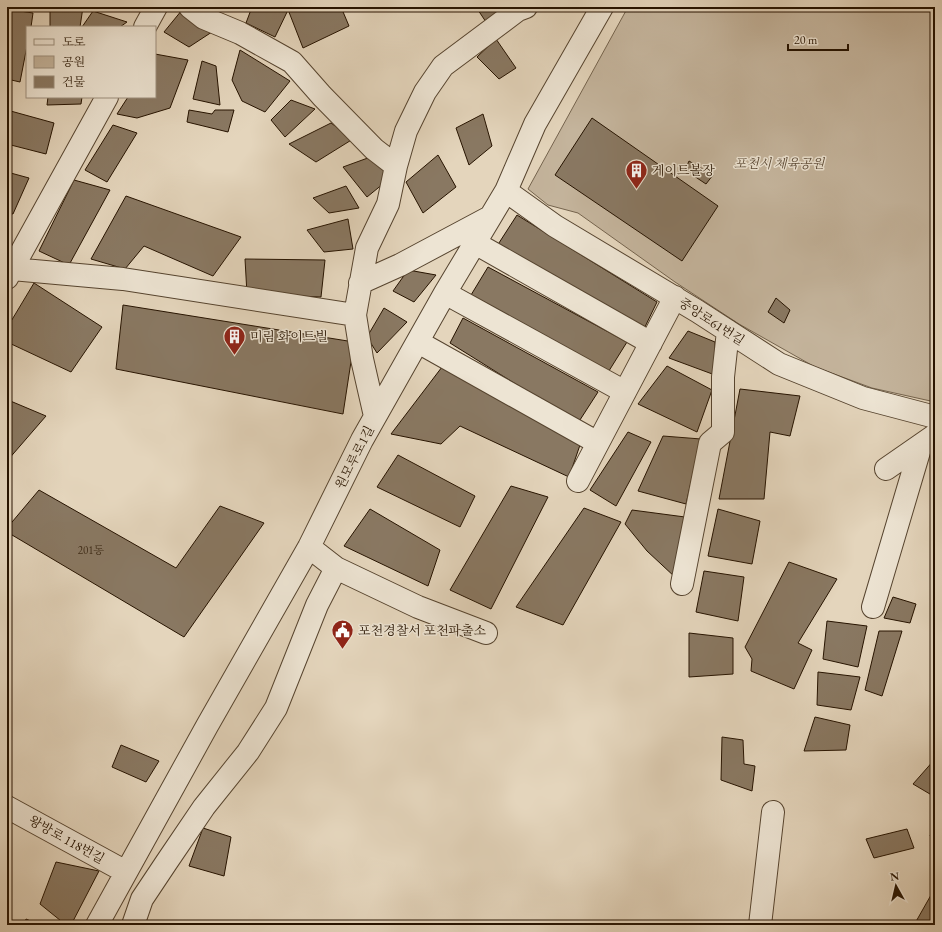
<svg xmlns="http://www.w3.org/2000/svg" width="942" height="932" viewBox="0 0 942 932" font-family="'EB Garamond','Noto Serif KR',serif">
  <rect width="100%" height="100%" fill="#e4d5bc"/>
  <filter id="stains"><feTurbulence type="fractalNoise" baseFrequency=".005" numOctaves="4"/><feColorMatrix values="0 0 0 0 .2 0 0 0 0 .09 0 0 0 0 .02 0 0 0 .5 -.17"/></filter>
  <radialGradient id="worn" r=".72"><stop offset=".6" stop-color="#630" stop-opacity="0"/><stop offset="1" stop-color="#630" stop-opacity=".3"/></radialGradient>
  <path fill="#c4b49c" stroke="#75644e" d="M628 7H933L935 8V402L872 388 815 367 739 324 675 282 578 213 548 205 528 189Z"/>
  <path fill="#897862" stroke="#261300" d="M50 7H83L80 27H50Z
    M252 7H283L288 10 275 37 246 23Z
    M287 7H341L349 26 303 48Z
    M476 7H506L486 22Z
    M7 9 33 13 31 27H27V46L20 82 7 79Z
    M182 10 215 30 189 47 164 32Z
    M93 11 127 22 120 27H82Z
    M496 39 516 68 499 79 477 57Z
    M240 50 290 81 265 112 242 101 232 80Z
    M155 54 188 60 170 108 137 118 117 114 128 97H155Z
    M202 61 216 66 220 105 193 99Z
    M48 97H82L81 104 47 105Z
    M291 100 315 109 285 137 271 120Z
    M7 110 54 123 46 154 7 144Z
    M189 110 212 114 215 110H234L228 132 187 122Z
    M483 114 492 146 469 165 456 128Z
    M592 118 718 206 682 261 555 175Z
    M331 123 353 139 316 162 289 144Z
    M113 125 137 133 107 182 85 170Z
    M376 155 389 179 367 197 343 167Z
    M438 155 456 187 423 213 406 182Z
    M689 161 713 175 706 184 685 170Z
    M7 172 29 178 13 214 7 213Z
    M74 180 110 190 69 265 39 251Z
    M346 186 359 208 329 213 313 198Z
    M126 196 241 237 213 276 144 246 125 269 91 259Z
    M517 215 657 302 643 331 497 246Z
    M348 219 353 249 324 252 307 230Z
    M245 259 325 260 321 297 247 294Z
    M488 267 627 342 607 374 471 295Z
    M408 270 436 275 414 302 393 291Z
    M34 283 102 327 71 372 7 342V328Z
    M776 298 790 310 784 323 768 312Z
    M123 305 354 342 343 414 116 369Z
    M384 308 407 322 377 353 367 337Z
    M463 318 598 392 578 423 450 343Z
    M688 331 715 342V375L669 358Z
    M667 366 712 390 697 432 638 404Z
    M442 367 580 445 569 477 460 426 441 444 391 434Z
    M740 389 800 396 790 436 770 432 764 499H719Z
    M8 400 46 416 7 461V401Z
    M628 432 651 442 616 506 590 490Z
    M663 436 701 439 686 504 638 491Z
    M398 455 475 496 460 527 377 487Z
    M511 486 548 497 491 609 450 590Z
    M39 490 176 568 220 506 264 523 184 637 7 532V528Z
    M584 508 621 522 563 625 516 607Z
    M370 509 440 550 428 586 344 546Z
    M718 509 760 521 752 564 708 556Z
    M632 510 685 517 676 578 647 551 625 524Z
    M789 562 837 579 798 643 812 650 794 689 751 671 752 659 745 647Z
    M704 571 744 577 738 621 696 612Z
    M893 597 916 604 910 623 884 618Z
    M827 621 867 626 858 667 823 659Z
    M879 631H902L882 696 865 690Z
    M689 633 733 638V674L689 677Z
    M818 672 860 677 851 710 817 705Z
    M815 717 850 725 846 750 804 751Z
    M722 737 743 740 744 764 755 766 752 791 721 780Z
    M121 745 159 761 146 782 112 767Z
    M935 759V797L913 784Z
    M935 825V838L930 836Z
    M203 828 231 837 224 876 189 866Z
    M907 829 914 848 874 858 866 839Z
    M56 862 99 871 71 925H66L40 904Z
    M935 888V925H914Z
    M26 919 40 925H24Z"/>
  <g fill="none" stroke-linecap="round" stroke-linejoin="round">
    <defs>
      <path id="minor" d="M190 7 204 18 240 33 292 62 322 96 374 149 396 166
        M145 27 156 7
        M506 191 555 226 697 311 779 364 863 398 935 417
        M475 243 651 343
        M12 269 123 279 355 315
        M7 278 107 97
        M360 283 400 265 490 217
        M445 293 625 392
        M418 342 598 443
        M375 416 362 359 355 315 367 248 388 204 396 166 406 131 425 92 443 66 518 10 526 7
        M886 469 935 435
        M578 481 675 297
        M336 568 418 607 486 633
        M682 584 710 443 723 432V377L728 331
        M873 607 921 445
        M7 807 126 872
        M97 925 207 726 309 547 362 440 445 293 506 191 535 124 602 7
        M133 925 142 899 166 863 204 807 248 752 276 708 317 605 336 568 309 547
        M760 925 773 812"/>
    </defs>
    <use href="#minor" stroke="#56442f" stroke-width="24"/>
    <use href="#minor" stroke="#ede4d3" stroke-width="22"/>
  </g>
  <defs>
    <symbol id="building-pin" viewBox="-11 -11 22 30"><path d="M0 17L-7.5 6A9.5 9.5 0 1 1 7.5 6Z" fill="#8f2418" stroke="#ede4d3"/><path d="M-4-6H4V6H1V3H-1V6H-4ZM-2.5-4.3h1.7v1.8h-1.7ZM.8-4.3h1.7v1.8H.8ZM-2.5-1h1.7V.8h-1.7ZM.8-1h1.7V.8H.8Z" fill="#fff"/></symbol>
    <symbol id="civic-pin" viewBox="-11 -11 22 30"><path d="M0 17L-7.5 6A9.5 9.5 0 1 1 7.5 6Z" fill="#8f2418" stroke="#ede4d3"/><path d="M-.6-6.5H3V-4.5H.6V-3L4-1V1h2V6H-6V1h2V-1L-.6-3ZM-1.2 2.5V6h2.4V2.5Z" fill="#fff"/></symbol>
  </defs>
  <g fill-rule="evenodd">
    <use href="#building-pin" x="624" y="158" width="25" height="34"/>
    <use href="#building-pin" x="222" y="324" width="25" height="34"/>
    <use href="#civic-pin" x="330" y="618" width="25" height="34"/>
  </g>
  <g text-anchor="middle" stroke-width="3" stroke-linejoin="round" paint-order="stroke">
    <g font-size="11" fill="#3f2c18">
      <text x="91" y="554">201동</text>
    </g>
    <g font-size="13" font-style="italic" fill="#5d4b37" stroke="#ede4d3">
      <text x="779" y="168">포천시 체육공원</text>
    </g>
    <g font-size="13" fill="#261300" stroke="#ede4d3" text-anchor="start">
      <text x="652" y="175">게이트볼장</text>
      <text x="250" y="341">미림 화이트빌</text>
      <text x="358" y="635">포천경찰서 포천파출소</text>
    </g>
    <g font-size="13" fill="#261300" stroke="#ede4d3">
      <text transform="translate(712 321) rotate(33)" y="5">중앙로61번길</text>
      <text transform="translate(354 457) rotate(-63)" y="5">원모루로1길</text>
      <text transform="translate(67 839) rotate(29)" y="5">왕방로 118번길</text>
    </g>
  </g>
  <rect width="942" height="932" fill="none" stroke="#e4d5bc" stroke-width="24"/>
  <rect x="8" y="8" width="926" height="916" fill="none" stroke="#261300" stroke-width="2"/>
  <rect x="12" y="12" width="918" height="908" fill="none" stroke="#261300"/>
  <rect x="26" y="26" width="130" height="72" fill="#ede4d3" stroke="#9d907f"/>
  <rect x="34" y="39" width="20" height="6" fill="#ede4d3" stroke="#9d907f"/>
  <text x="62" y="46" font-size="12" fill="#261300">도로</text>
  <rect x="34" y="56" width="20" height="12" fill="#c4b49c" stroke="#9d907f"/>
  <text x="62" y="66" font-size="12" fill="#261300">공원</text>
  <rect x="34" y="76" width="20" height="12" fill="#897862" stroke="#9d907f"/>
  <text x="62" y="86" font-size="12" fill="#261300">건물</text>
  <g transform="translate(896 886) rotate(352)" stroke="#ede4d3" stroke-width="3" paint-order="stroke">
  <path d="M0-3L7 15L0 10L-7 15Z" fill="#261300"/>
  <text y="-6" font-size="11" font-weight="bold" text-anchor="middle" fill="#261300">N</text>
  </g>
  <path d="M788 44v6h60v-6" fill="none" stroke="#261300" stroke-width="2"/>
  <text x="794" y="44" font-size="12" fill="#261300" stroke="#ede4d3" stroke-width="3" paint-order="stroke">20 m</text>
  <rect width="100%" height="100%" filter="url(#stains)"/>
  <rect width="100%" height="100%" fill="url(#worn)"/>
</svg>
